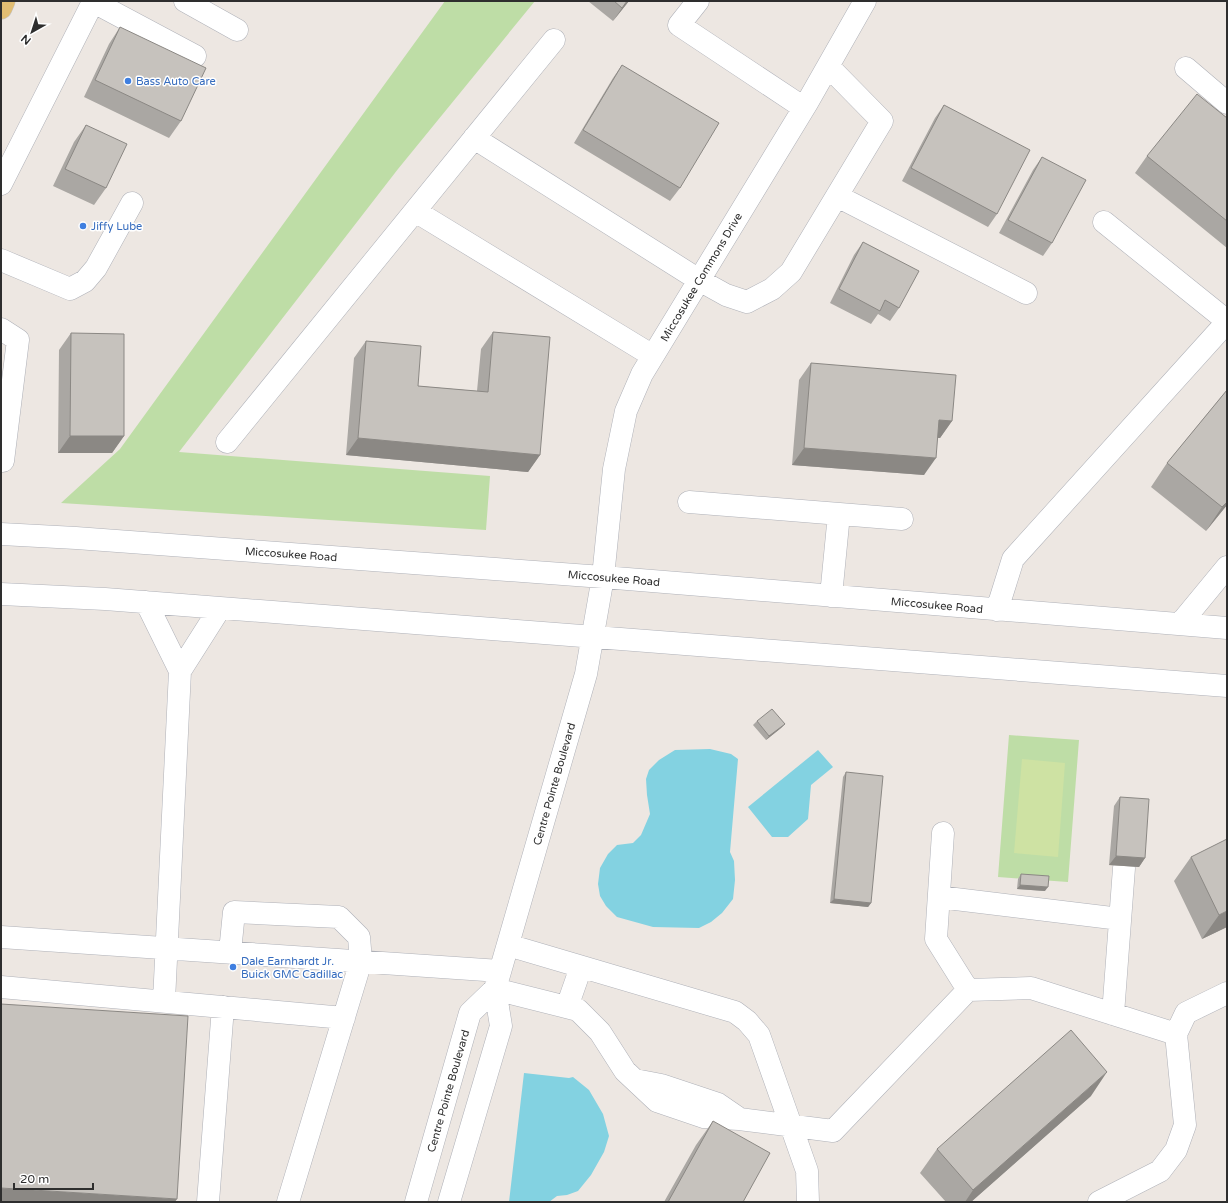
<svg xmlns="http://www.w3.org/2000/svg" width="1228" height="1203" viewBox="0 0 1228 1203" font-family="'Varela Round',sans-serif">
  <rect width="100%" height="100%" fill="#ede7e2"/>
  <path fill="#bedda6" d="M445 1H535L398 169 179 452 490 476 486 530 61 503 120 449Z
    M1009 735 1079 740 1068 882 998 877Z"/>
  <path fill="#cee2a3" d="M1022 759 1065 763 1058 857 1014 853Z"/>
  <path fill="#83d2e1" d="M710 749 731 754 738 759 730 852 734 861 735 880 733 899 722 913 711 922 699 928 653 927 617 917 606 906 600 896 598 884 600 868 608 854 617 845 633 843 641 835 650 814 647 795 646 779 649 770 659 760 675 750Z
    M818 750 833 767 811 785 808 819 788 837H772L748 807Z
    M524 1073 569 1078 573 1077 589 1090 603 1114 609 1136 604 1152 591 1175 578 1191 567 1195 557 1196 549 1202H509Z"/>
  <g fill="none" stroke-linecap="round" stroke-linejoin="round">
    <defs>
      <path id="minor" d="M92 1 195 56
        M185 1 237 30
        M698 1 679 25 804 108
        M1186 68 1227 103
        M474 138 699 280 726 295 747 302 772 289 791 272 882 121 828 66
        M1 184 93 2
        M837 196 1026 293
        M415 211 653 356
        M1104 222 1227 321
        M1 260 70 289 85 281 96 268 132 203
        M1 329 18 340 3 461H1
        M227 442 554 40
        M689 502 902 519
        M1 534 76 538 603 577 1227 628
        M1 594 105 599 1227 686
        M831 596 839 514
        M146 602 180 671
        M997 610 1013 559 1227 322
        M1180 624 1227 567
        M943 833 936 939 968 990
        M939 897 1120 919
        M1 937 500 971
        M508 945 735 1012 747 1021 759 1035 807 1171 808 1202
        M230 952 234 912 339 917 359 937 361 961 288 1202
        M1 987 344 1018
        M495 989 578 1010 600 1032 625 1071 657 1101 704 1117 739 1119 833 1131 968 990 1031 988 1176 1034
        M164 1001 180 671 220 608
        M567 1007 581 967
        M1113 1014 1124 868
        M635 1080 661 1085 718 1104 737 1117
        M208 1202 223 1007
        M416 1202 470 1013 495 989
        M449 1202 501 1026 495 989 586 674 603 577 614 469 626 411 642 374 807 103 865 1
        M1099 1202 1160 1171 1176 1150 1185 1125 1176 1034 1186 1013 1227 993"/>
      <path id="major" d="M1 8 4 1"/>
    </defs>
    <use href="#minor" stroke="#afb1b8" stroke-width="23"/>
    <use href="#major" stroke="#c4c4c4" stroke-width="23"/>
    <use href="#minor" stroke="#fff" stroke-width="22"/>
    <use href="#major" stroke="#e1bd73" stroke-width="22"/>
  </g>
  <path fill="#aaa7a3" d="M588 1H629L613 21Z
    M120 27 181 121 169 138 84 97 109 44Z
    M622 65 680 188 670 201 574 143 613 78Z
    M944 105 997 214 988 227 902 181 935 118Z
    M1227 118V248L1135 173 1147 156Z
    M86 125 106 188 94 205 53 186 74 142Z
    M1042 157 1052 243 1043 256 999 233 1033 170Z
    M863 242 899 308 890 321 878 314 871 324 830 303 854 255Z
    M493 332 540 455 528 472 346 455 354 358 366 341 418 386 477 391 481 349Z
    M71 333 124 436 112 453H58L59 350Z
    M811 363 952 421 940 438H937L924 475 792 465 799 380Z
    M1227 390V505L1206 531 1151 487 1167 463Z
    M757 721 785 724 781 728 766 740 753 725Z
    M846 772 871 903 868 907 830 903 843 777Z
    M1120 797 1145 858 1139 867 1109 865 1114 806Z
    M1191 857 1227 927 1202 939 1174 881Z
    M1021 874 1045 891 1017 889 1018 879Z
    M1091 1096 971 1202H946L920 1173 937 1149Z
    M713 1121 743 1202H664L696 1145Z"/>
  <path fill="#8b8884" d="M627 1H629L613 21 622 8Z
    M939 420 952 421 940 438 927 437Z
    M70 436H124L112 453H58Z
    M358 438 540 455 528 472 346 455Z
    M804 448 936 458 924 475 792 465Z
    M1227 502V505L1206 531 1222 507Z
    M785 724 781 728 766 740 769 736Z
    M1116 856 1145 858 1139 867 1109 865Z
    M1020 885 1048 887 1045 891 1017 889Z
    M834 899 871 903 868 907 830 903Z
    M1227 911V927L1202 939 1219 915Z
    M1107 1072 1091 1096 971 1202H965L973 1190Z
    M1 1188 177 1199 175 1202H1Z"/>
  <path fill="#c6c2bd" stroke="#8b8884" d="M614 1H627L622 8Z
    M120 27 206 68 181 121 95 80Z
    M622 65 719 123 680 188 583 130Z
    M1197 94 1227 118V221L1147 156Z
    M944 105 1030 150 997 214 911 168Z
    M86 125 127 144 106 188 65 169Z
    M1042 157 1086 180 1052 243 1008 220Z
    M863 242 919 271 899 308 885 300 880 311 839 289Z
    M493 332 550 337 540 455 358 438 366 341 421 346 418 386 488 392Z
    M71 333 124 334V436H70Z
    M811 363 956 375 952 421 939 420 936 458 804 448Z
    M1227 390V502L1222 507 1167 463Z
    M772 709 785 724 769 736 757 721Z
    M846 772 883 776 871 903 834 899Z
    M1120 797 1149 799 1145 858 1116 856Z
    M1227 839V911L1219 915 1191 857Z
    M1021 874 1049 876 1048 887 1020 885Z
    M1 1004 188 1016 177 1199 1 1188Z
    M1071 1030 1107 1072 973 1190 937 1149Z
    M713 1121 770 1153 743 1202H668Z"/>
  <g fill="#3f7fe0" stroke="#fff" stroke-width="1.5">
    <circle cx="128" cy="81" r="4"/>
    <circle cx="83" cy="226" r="4"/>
    <circle cx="233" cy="967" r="4"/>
  </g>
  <g text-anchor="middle" stroke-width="3" stroke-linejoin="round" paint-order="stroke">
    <g font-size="11" fill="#366cbe" stroke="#fff" text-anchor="start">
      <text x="136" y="85">Bass Auto Care</text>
      <text x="91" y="230">Jiffy Lube</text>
      <text x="241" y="965">Dale Earnhardt Jr.<tspan x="241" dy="13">Buick GMC Cadillac</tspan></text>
    </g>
    <g font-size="11" fill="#2e2e2e" stroke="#fff">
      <text transform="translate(701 277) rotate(-59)" y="4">Miccosukee Commons Drive</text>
      <text transform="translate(291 554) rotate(4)" y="4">Miccosukee Road</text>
      <text transform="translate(614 578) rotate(5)" y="4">Miccosukee Road</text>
      <text transform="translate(937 605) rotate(5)" y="4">Miccosukee Road</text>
      <text transform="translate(554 784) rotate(-74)" y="4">Centre Pointe Boulevard</text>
      <text transform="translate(448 1091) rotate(-74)" y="4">Centre Pointe Boulevard</text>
    </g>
  </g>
  <rect width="1228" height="1203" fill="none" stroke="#2e2e2e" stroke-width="4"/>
  <g transform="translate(32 32) rotate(219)" stroke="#ffffff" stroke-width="3" paint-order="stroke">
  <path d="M0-3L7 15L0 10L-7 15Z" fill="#2e2e2e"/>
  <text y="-6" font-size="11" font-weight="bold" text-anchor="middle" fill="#2e2e2e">N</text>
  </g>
  <path d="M14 1183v6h79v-6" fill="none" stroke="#2e2e2e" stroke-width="2"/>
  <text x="20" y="1183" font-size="12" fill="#2e2e2e" stroke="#ffffff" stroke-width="3" paint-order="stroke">20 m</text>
</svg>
